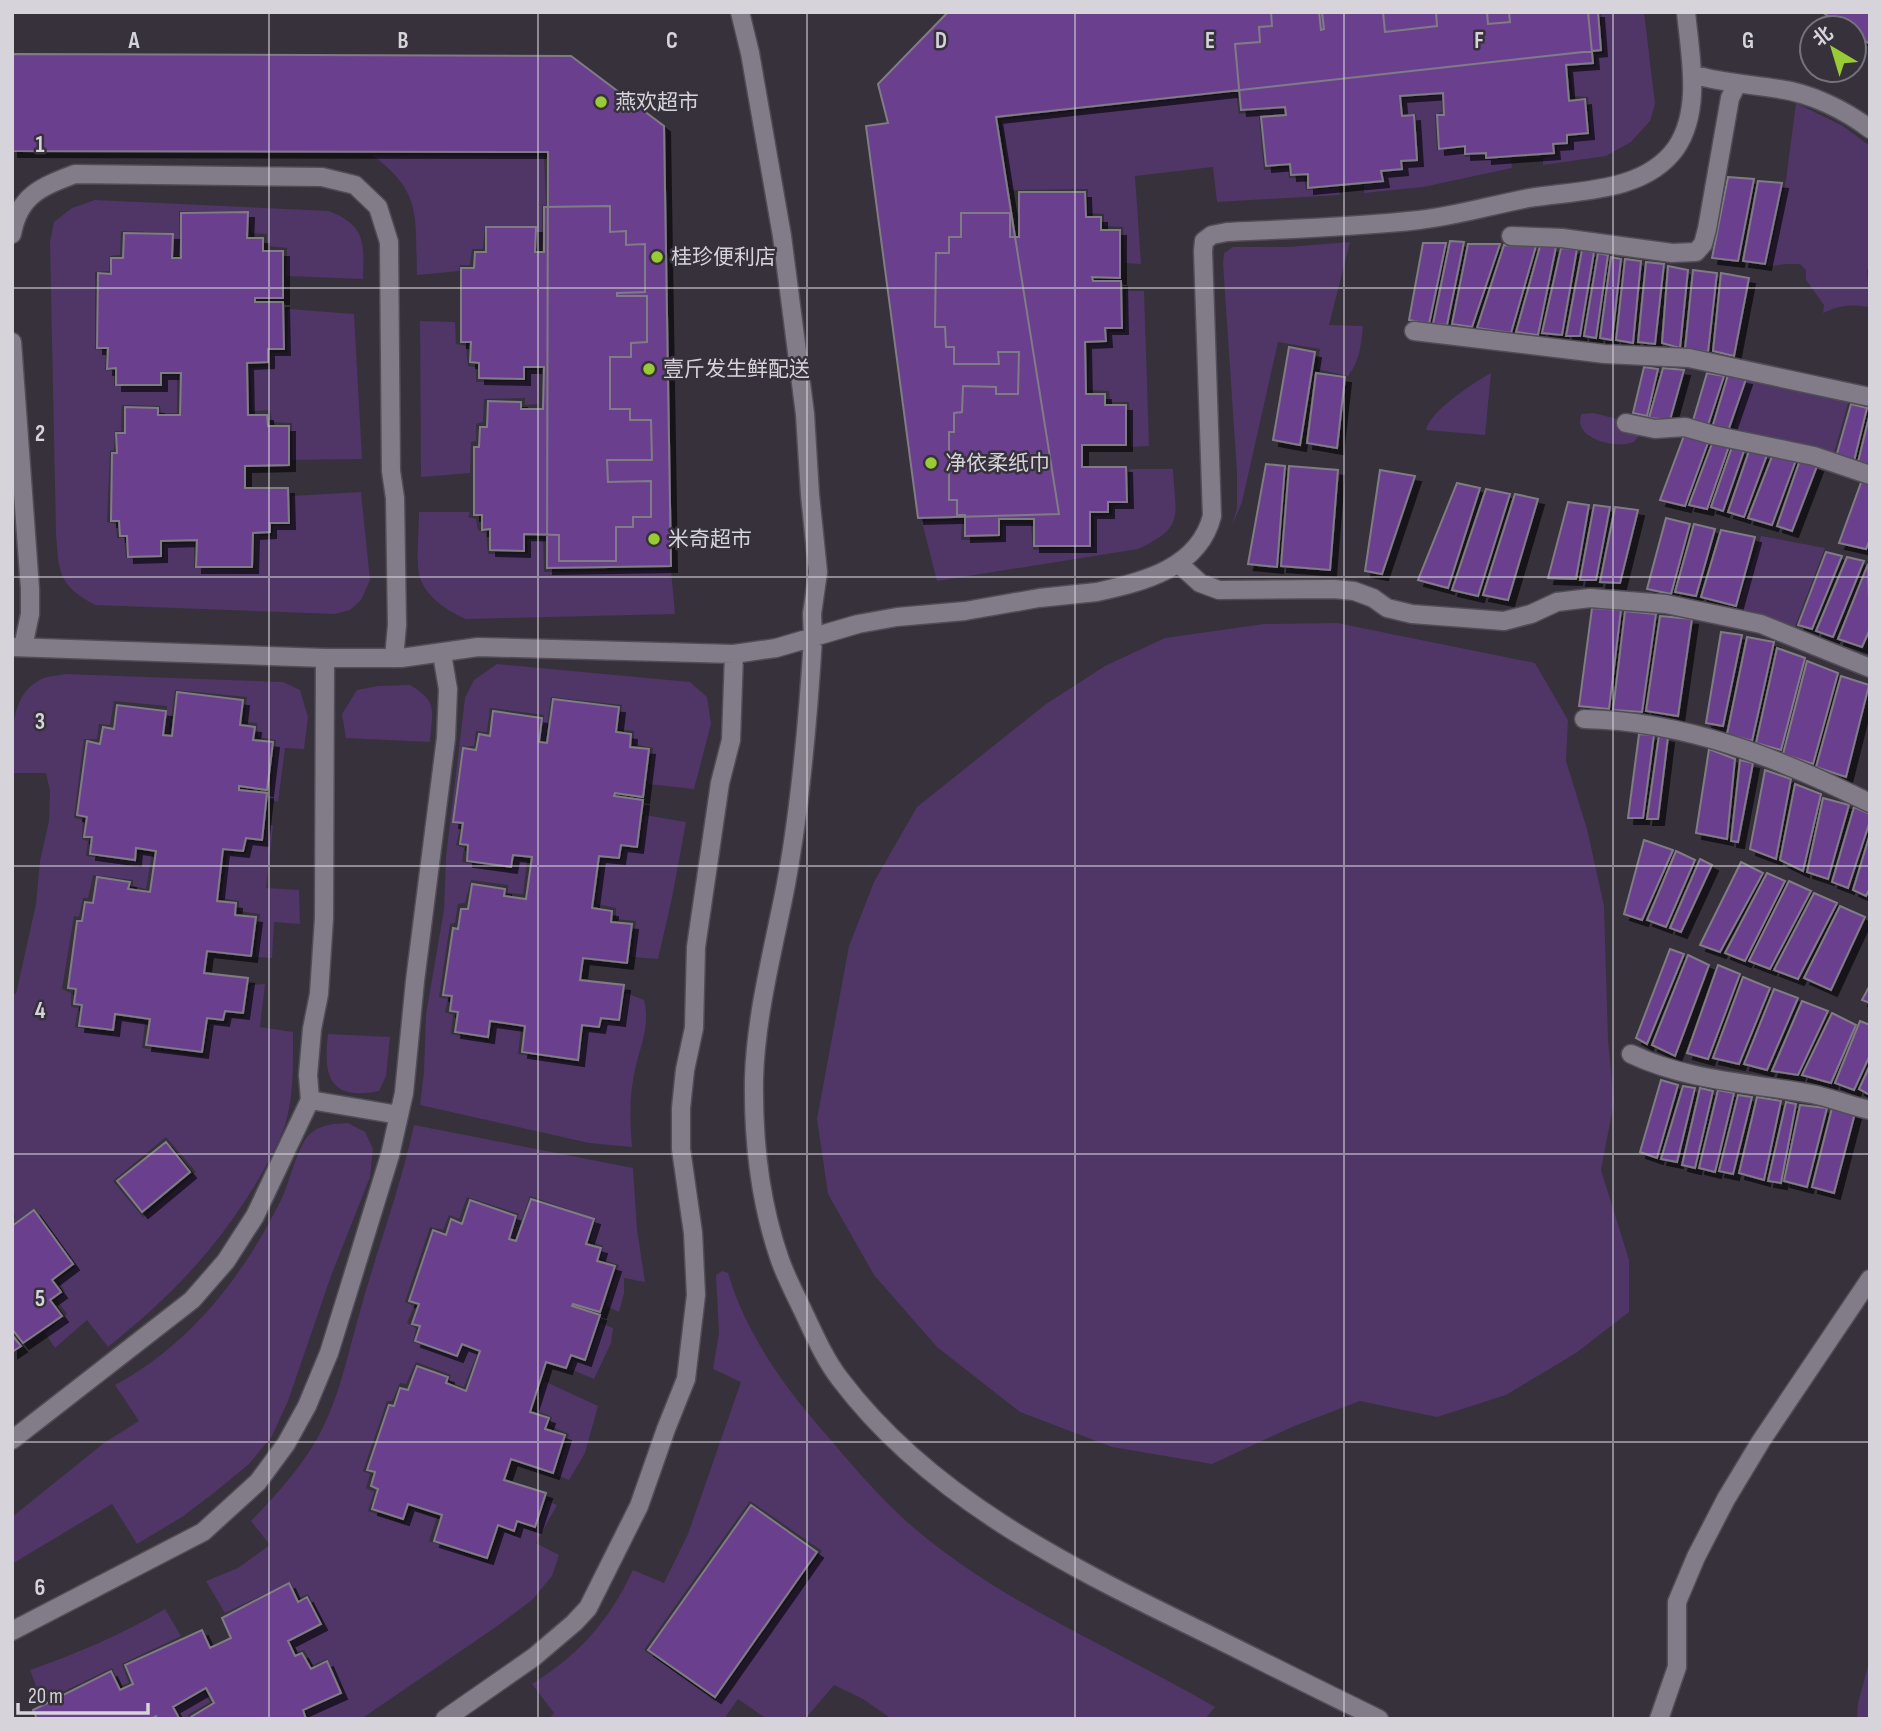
<svg xmlns="http://www.w3.org/2000/svg" width="1882" height="1731" viewBox="0 0 1882 1731" font-family="'Sofia Sans Condensed','Noto Sans SC',sans-serif">
  <defs>
    <filter id="shadow"><feDropShadow dx="6" dy="6" stdDeviation="0" flood-color="#0009"/></filter>
  </defs>
  <rect width="100%" height="100%" fill="#36313b"/>
  <path fill="#4f3666" fill-rule="evenodd" d="M1601 12H1644L1655 104 1650 121 1631 142 1606 156 1543 165V158L1558 155 1557 147 1570 145V138L1591 135 1588 97 1573 96 1570 69 1596 66V55L1604 53Z
    M1236 93 1239 114 1283 108 1284 113 1259 117 1264 170 1288 168 1289 178 1304 177 1306 190 1339 188 1340 195 1217 202 1213 167 1135 176 1141 264 1125 263 1123 227 1104 226V214L1088 213V189L1011 190 1001 120Z
    M1441 95 1442 112 1435 115 1437 150 1463 149 1465 157 1483 155 1485 160 1511 159 1512 168 1423 187 1364 193V185L1384 183 1385 173 1403 171 1404 163 1419 161 1416 114H1404L1403 99Z
    M1796 103 1843 126 1870 146V269L1867 270 1870 307C1852 304 1839 305 1823 313L1824 305 1806 280V270L1800 264H1785L1767 267 1786 180Z
    M372 155 544 156 546 205 542 206V250H537L536 226H485L483 249H472L470 265H460L459 271 417 275C415 218 423 192 372 155Z
    M95 200 329 211C366 226 364 242 363 279L286 276 287 248 267 246V234L251 233 249 211H179L180 256H174V233L121 231 120 255 110 256 109 271 95 272V349L106 351 105 370 114 371V386L162 387 163 376 177 375V413H161L160 406 122 405 121 431H115L114 450 110 451 107 522 116 524 117 538H124L126 558 164 559V544L194 543V568L255 569V535L272 536 273 526 291 525 292 496 361 492 370 580 361 600 350 610 335 614 95 605C58 585 59 573 56 534L50 242 54 222 72 208Z
    M1350 242 1329 325 1363 326C1361 344 1360 361 1348 376L1317 369 1320 349 1278 342 1242 502 1232 526 1237 508V472L1223 263 1224 253 1233 247H1288Z
    M1126 291H1144L1149 446 1131 447 1129 402H1110L1109 391 1088 390 1090 345 1108 344 1109 332H1125Z
    M288 309 354 314 362 459 292 460V423L272 422 270 410 252 411 250 368 270 366 271 353 287 352Z
    M420 321 455 322 456 344 466 346 468 366 476 367V382L527 381V370H539V404L525 405V398L484 399 483 422 476 424V441L471 442 470 473 421 477Z
    M1491 373 1485 435 1426 430C1430 411 1473 383 1491 373Z
    M1748 375 1849 400 1832 460 1732 436Z
    M1593 413 1622 420 1642 432C1641 433 1635 440 1635 441 1622 449 1591 442 1583 430 1579 425 1580 420 1581 414Z
    M1130 469H1173C1175 516 1186 527 1138 549L937 581 922 522 962 520 961 540H1001L1003 524H1031L1033 550 1094 547V516L1112 515 1113 506 1130 502Z
    M419 512H470L468 517 476 519 478 530 486 533 488 554 528 553 527 539H543L544 572 671 570 675 614 466 619C447 611 424 596 419 574 416 559 419 529 419 512Z
    M1761 536 1825 548 1794 629 1737 610Z
    M1337 623 1535 663 1568 720 1566 761 1587 829 1604 906 1608 1040 1614 1102 1601 1170 1629 1260V1312L1576 1353 1506 1395 1437 1417 1360 1401 1292 1427 1212 1464 1112 1447 1020 1412 937 1347 874 1275 828 1194 817 1119 849 946 874 882 917 807 1046 704 1105 666 1165 638 1264 624Z
    M497 664 690 682 707 697 711 724 694 789 648 784 653 748 634 744V731L619 729 622 705 551 697 545 740H541L544 715 490 708 487 732 476 731 474 746 462 747 452 823 461 825 456 845 464 848 462 862 511 871 515 859 527 861 523 894 508 893V885L471 880 465 903 458 904 455 923 450 924 439 997 448 999 445 1012 453 1015 451 1034 489 1042 494 1025 521 1029 518 1054 578 1064 585 1030 600 1031 605 1021 620 1025 626 993 644 1000C651 1028 639 1047 634 1075 629 1099 630 1123 632 1147L589 1143 420 1105 424 1072 426 1014 444 910 446 857 465 698 474 680Z
    M65 674 283 682 300 690 308 717 304 749 285 748 278 802 270 799 276 740 258 737 257 723 244 722 247 697 175 690 169 733H165L167 706 114 701 110 725 99 724 97 739H84L74 818 83 820 82 839 88 841 86 856 138 862 140 853 152 854 146 889 133 886V880L93 875 88 898H83L79 917 74 916 62 989 71 993V1007L78 1008 75 1027 112 1035 118 1019 145 1023 142 1048 204 1057 210 1024H227L229 1017 244 1018 251 985 265 984 260 1027 293 1032C293 1061 294 1093 286 1122 279 1144 266 1166 255 1185 214 1252 169 1298 108 1347L87 1320 55 1348 45 1333 67 1314 57 1300 65 1292 58 1280 76 1267 35 1208 12 1224 15 1216 12 1212V994H16L36 904 40 861 49 821 50 791 46 773H12C12 743 8 698 38 681 45 676 56 676 65 674ZM166 1137 196 1172 143 1217 113 1181Z
    M410 685C439 702 432 711 430 742L346 738 342 714 357 690 378 686Z
    M645 815 686 822 672 898 658 959 632 957 636 921 616 919V908L596 904 602 860 621 861 625 849 640 850Z
    M267 825H273L266 888 299 890 300 924 274 922 272 958 255 957 260 914 239 911V901L221 898 227 854H246L249 842 264 843Z
    M328 1034 390 1037 386 1076 379 1091C329 1101 323 1076 328 1034Z
    M348 1123 365 1132 373 1149 370 1177 331 1276 288 1401 272 1436 249 1464 215 1492 182 1517 137 1544 112 1504 12 1564V1517L104 1443 139 1421 115 1385C190 1345 244 1275 281 1200 290 1181 294 1158 305 1140 315 1125 331 1124 348 1123Z
    M414 1125 633 1168 637 1229 645 1282 624 1278V1293L619 1312 606 1306 619 1265 601 1259 603 1246 590 1241 596 1219 530 1196 516 1238 511 1237 519 1214 467 1197 459 1219 449 1215 443 1230 430 1227 405 1302 414 1306 407 1323 416 1328 413 1342 457 1358 463 1348 478 1352 464 1387 449 1382 451 1375 416 1362 406 1384 400 1383 392 1401H387L363 1471 370 1474 366 1488 374 1492 368 1511 404 1524 412 1509 437 1517 429 1541 488 1563 503 1531 515 1536 520 1526 535 1532 548 1501 557 1505 536 1543 559 1555 552 1576 532 1600 496 1627 361 1719H310L306 1711 343 1694 327 1659 313 1665 304 1650 297 1652 291 1641 324 1625 308 1594 299 1598 290 1582 225 1613 206 1581 238 1568 270 1545 251 1521C275 1496 301 1468 318 1437 339 1399 347 1357 359 1315 376 1252 400 1190 414 1125Z
    M722 1271 728 1273C746 1333 782 1384 823 1431 849 1461 876 1494 906 1521 996 1601 1111 1646 1215 1707L1205 1719H892L863 1699 834 1685 805 1719H767L738 1699 724 1719H549L554 1713 532 1684C580 1654 609 1621 633 1570L664 1583 688 1534 741 1382 713 1369 719 1333 716 1275ZM750 1501 822 1551 715 1701 644 1650Z
    M601 1323 613 1328 611 1343 594 1379 570 1369 573 1360 587 1363Z
    M544 1381 598 1406 585 1453 569 1480 557 1475 569 1434 550 1426 552 1417 535 1410Z
    M165 1609 181 1636 122 1664 129 1683 121 1686 112 1668 42 1702 30 1670C78 1653 121 1635 165 1609Z
    M1870 1659V1719H1857L1858 1703Z
    M204 1692 210 1702 188 1715 189 1719H180L181 1717 176 1708Z"/>
  <path fill="#6a418e" stroke="#807b86" stroke-width="2" filter="url(#shadow)" d="M948 12H1598L1601 50 996 117 1059 514 918 518 866 126 888 123 878 84Z
    M1271 12H1319L1321 30 1324 29 1322 12H1383L1385 32 1437 26 1436 12H1487L1488 24 1510 22 1509 12H1588L1593 63 1566 65 1569 101 1585 99 1588 133 1567 135V143L1553 144 1554 153 1486 158V153L1465 154V146L1439 149 1437 115H1444L1443 93 1400 96 1402 116 1414 115 1417 160 1401 161 1402 169 1381 171 1383 181 1308 188V174L1291 175 1290 164 1266 166 1261 117 1286 115 1285 107 1241 110 1235 44 1260 42 1259 27 1272 26Z
    M1822 12H1870V44L1854 34V28H1845Z
    M12 54 571 56 664 126 671 566 547 568 548 152 12 151Z
    M1728 177 1754 179 1738 261 1712 258Z
    M1758 181 1782 183 1765 264 1743 261Z
    M1019 192H1085L1086 217H1101V230H1120V278L1092 277 1093 281H1121L1122 328H1105L1106 341 1085 342 1086 394H1105V405H1126V445H1082V467H1126L1127 502H1108V512H1090V546H1034V519H999V535L965 536V515H957V500H949V432H954V413L962 412 963 386 996 387V394H1018L1019 352H998L999 364H954V347H946L945 327H935L936 253H949V237H961V213H1010V237H1019Z
    M610 206V232L626 231V245L645 244V292L617 293V296H647V342L631 343V357H610V409H630V420H651L652 460H607L608 482 651 481V517H633V527H616V561H559V535L524 534V551L490 550V529L482 530V515H474V447H479L480 427H487L488 401 521 402V409H543L544 367H524V379L479 378V363L470 362 471 342H461V268H474L475 252H486V227H536L535 252H544V207Z
    M248 212 247 238H263V251H283V298H255V302H283L284 349H268V362L247 363 248 415H267L268 426H289V465L245 466V488H288L289 523H270V532L253 533 252 567H196L197 540 161 541V556L128 557 127 536H120L119 521H111L112 453H117L116 433H125V407L158 408V415H180L181 373H161V385H116V368L107 369 108 348H97L98 273 111 274V258H123L124 233 173 234 172 258H181V213Z
    M1450 241 1464 242 1447 325 1433 324Z
    M1423 243H1446L1429 324 1409 320Z
    M1468 244H1500L1472 327 1452 324Z
    M1504 245 1536 246 1511 333 1477 328Z
    M1540 246 1556 247 1538 335 1516 332Z
    M1561 248 1577 249 1562 335 1542 333Z
    M1582 250 1594 252 1580 336H1566Z
    M1598 253 1608 255 1596 338 1584 336Z
    M1611 257 1621 259 1612 340 1600 338Z
    M1625 259 1641 261 1633 343 1616 340Z
    M1646 262 1664 264 1655 344 1638 342Z
    M1668 266 1688 270 1680 348 1662 343Z
    M1693 270 1717 273 1708 352 1685 349Z
    M1721 273 1749 278 1734 356 1713 351Z
    M1289 347 1315 352 1300 445 1273 440Z
    M1644 367 1658 369 1647 416 1633 413Z
    M1663 368 1684 370 1670 420 1649 418Z
    M1316 373 1345 377 1337 448 1307 443Z
    M1707 373 1724 376 1707 428 1692 424Z
    M1728 375 1746 379 1728 431 1712 428Z
    M1851 404 1867 408 1854 461 1836 457Z
    M1870 413V466L1858 462Z
    M1685 433 1709 440 1685 506 1660 500Z
    M1713 441 1729 446 1707 509 1689 505Z
    M1732 447 1744 451 1723 511 1711 507Z
    M1749 451 1767 455 1744 517 1728 512Z
    M1773 454 1796 460 1772 525 1748 518Z
    M1800 460 1817 466 1792 531 1777 526Z
    M1266 464 1285 466 1277 567 1248 564Z
    M1289 466 1338 470 1330 570 1281 566Z
    M1380 470 1415 476 1382 574 1365 571Z
    M1862 480 1870 482V539L1866 549 1839 543Z
    M1457 483 1480 488 1448 588 1418 580Z
    M1486 489 1510 494 1478 596 1452 590Z
    M1515 494 1538 499 1508 600 1483 595Z
    M1568 502 1589 505 1576 579 1548 578Z
    M1594 505 1610 507 1596 580H1580Z
    M1615 507 1638 510 1620 583 1600 582Z
    M1666 518 1690 524 1671 594 1647 589Z
    M1694 524 1715 529 1696 596 1675 592Z
    M1721 530 1755 537 1736 606 1701 597Z
    M1826 552 1842 556 1812 629 1798 625Z
    M1847 557 1864 561 1833 637 1816 631Z
    M1868 564 1870 629 1862 647 1838 639Z
    M1592 608 1621 610 1609 709 1579 706Z
    M1625 611 1656 614 1642 712 1613 710Z
    M1660 616 1692 619 1678 716 1646 711Z
    M1721 632 1742 635 1723 726 1706 723Z
    M1747 637 1774 642 1752 741 1727 734Z
    M1777 648 1805 658 1781 750 1756 743Z
    M1807 661 1838 673 1813 764 1783 754Z
    M1841 676 1869 685 1846 777 1816 767Z
    M177 692 243 700 240 725 255 727 253 740 273 742 267 790 239 786V790L267 793 262 840 246 838 243 851 223 849 217 901 236 903 235 915 256 917 251 956 207 951 204 973 248 978 243 1013 225 1011 223 1020 207 1018 202 1052 146 1045 150 1019 115 1014 113 1030 79 1026 82 1005 74 1004 76 989 68 988 77 921H82L85 902 93 903 97 877 130 882 128 889 150 892 156 851 136 848 135 860 90 854 92 837H84L87 817 77 815 87 741 100 744 103 727 114 729 117 705 166 711 163 735 172 736Z
    M553 699 619 707 616 732 631 734 630 747 649 749 643 797 615 793 614 796 643 800 637 847 621 845 619 858 599 856 592 908 612 911 611 922 632 924 627 963 583 958 580 980 624 985 619 1020 601 1018 599 1027 582 1025 578 1060 522 1052 525 1026 490 1021 488 1037 455 1032 458 1012 450 1011 452 996 443 995 453 928 458 929 461 909H468L472 884 505 889 504 896 526 899 532 857 513 855 511 867 467 861 468 845 460 844 463 823 453 822 463 748 476 750 479 734 490 736 493 711 542 718 539 742 547 743Z
    M1639 734 1654 735 1643 818H1628Z
    M1659 735 1668 737 1658 819H1647Z
    M1709 749 1735 759 1727 839 1696 833Z
    M1740 760 1753 763 1738 842 1731 841Z
    M1765 770 1791 779 1776 859 1750 849Z
    M1795 784 1821 794 1803 871 1780 860Z
    M1823 798 1849 805 1828 879 1807 872Z
    M1854 807 1870 814V821L1848 888 1832 882Z
    M1870 834V888L1866 896 1853 890Z
    M1644 840 1673 850 1642 920 1624 914Z
    M1676 851 1695 860 1666 927 1647 920Z
    M1700 859 1712 865 1681 932 1670 928Z
    M1741 862 1763 873 1720 952 1700 945Z
    M1767 873 1785 881 1745 961 1725 953Z
    M1789 881 1811 891 1770 969 1749 961Z
    M1814 893 1837 903 1798 979 1774 970Z
    M1840 906 1865 917 1831 990 1804 978Z
    M1670 949 1684 954 1647 1044 1636 1038Z
    M1688 955 1709 965 1675 1056 1652 1045Z
    M1718 965 1740 974 1708 1059 1687 1053Z
    M1743 977 1770 988 1739 1064 1713 1058Z
    M1870 985V1003L1862 1000Z
    M1774 989 1798 998 1767 1070 1744 1064Z
    M1802 1001 1828 1011 1798 1075 1772 1071Z
    M1832 1013 1856 1025 1831 1083 1802 1075Z
    M1860 1021 1870 1025V1055L1854 1090 1835 1083Z
    M1870 1065V1095L1859 1089Z
    M1661 1080 1678 1085 1657 1158 1640 1152Z
    M1683 1086 1695 1088 1677 1162 1661 1159Z
    M1700 1088 1713 1091 1695 1168 1682 1165Z
    M1718 1090 1734 1093 1715 1172 1699 1168Z
    M1738 1095 1752 1097 1733 1174 1719 1171Z
    M1757 1097 1781 1101 1764 1180 1739 1173Z
    M1786 1102 1796 1104 1781 1183 1768 1181Z
    M1800 1105 1827 1108 1807 1187 1784 1181Z
    M1832 1108 1855 1113 1834 1193 1812 1187Z
    M166 1142 190 1172 142 1212 117 1181Z
    M531 1199 594 1219 586 1244 601 1248 597 1261 615 1266 600 1312 573 1304 572 1306 600 1315 585 1360 571 1355 566 1368 546 1362 530 1412 549 1418 545 1429 565 1435 553 1473 511 1459 504 1480 546 1493 535 1527 517 1521 514 1531 498 1525 487 1558 434 1541 442 1515 408 1504 403 1519 372 1509 378 1489 371 1486 375 1472 367 1470 389 1405 394 1406 400 1388 408 1390 417 1366 448 1377 446 1383 466 1391 480 1351 462 1344 457 1356 415 1341 420 1326 412 1324 419 1304 409 1301 433 1230 446 1235 451 1219 462 1224 470 1200 516 1216 509 1239 516 1241Z
    M34 1210 73 1264 52 1280 61 1292 50 1300 62 1316 23 1343 12 1329V1226Z
    M12 1335 21 1346 12 1352Z
    M751 1505 817 1552 715 1697 648 1650Z
    M289 1583 298 1602 307 1597 321 1624 288 1641 295 1656 302 1653 311 1669 327 1661 341 1693 303 1710 306 1719H192L191 1717 214 1703 206 1688 173 1707 179 1718 177 1719H157L156 1716 151 1719H37L33 1710 111 1671 120 1690 133 1684 125 1665 202 1630 210 1648 231 1638 222 1618Z"/>
  <g fill="none" stroke-linecap="round" stroke-linejoin="round">
    <defs>
      <path id="service" d="M12 234C19 195 41 187 75 174L322 177 355 185 378 207 389 242 391 471 395 498 397 625 394 658
        M1511 236 1562 238 1672 253 1696 252 1703 244 1707 229 1730 98 1737 84
        M1414 331 1605 354 1689 358 1870 397
        M12 342 30 589V614L23 647
        M1626 423 1655 429 1685 427 1713 435 1814 456 1870 475
        M1584 719C1686 721 1779 758 1870 803
        M1631 1054C1688 1081 1751 1083 1812 1094 1832 1098 1850 1106 1870 1110
        M310 1100 399 1115
        M12 1440 192 1300 226 1261 255 1216 310 1100 308 1075 312 1029 319 994 324 918 325 658
        M12 1631 203 1532 258 1482 286 1444 307 1406 329 1353 347 1295 390 1155 404 1093 415 981 446 738 448 689 443 660 445 652"/>
      <path id="minor" d="M740 12 750 53 782 236 805 414 810 495 818 572 812 614 813 638C808 720 801 803 786 884 774 947 756 1013 754 1078 753 1138 760 1203 780 1260 786 1277 795 1294 803 1311 814 1334 824 1358 840 1379 929 1497 1066 1565 1195 1628 1256 1658 1317 1689 1379 1719
        M1692 74C1720 83 1750 84 1779 89 1810 93 1845 110 1870 129
        M1178 563 1200 583 1219 590 1334 589 1354 591 1373 598 1387 608 1412 614 1504 621 1531 614 1557 602 1590 598 1666 604 1761 624 1870 668
        M12 647 325 658H401L478 647 734 654 776 648 858 624 897 617 965 611 1039 598 1097 592C1143 582 1199 568 1212 516L1203 251 1204 241 1212 235 1227 232C1291 229 1355 227 1419 220 1456 216 1492 205 1529 198 1577 190 1644 193 1676 148 1702 110 1690 55 1686 12
        M445 1719 534 1657 574 1623 588 1608 639 1506 666 1429 686 1379 696 1295 693 1233 681 1149V1108L685 1070 694 1028 696 947 720 783 731 740 734 654
        M1659 1719 1677 1667V1602L1696 1557 1726 1499 1761 1441 1870 1279"/>
    </defs>
    <use href="#service" stroke="#514d56" stroke-width="21"/>
    <use href="#minor" stroke="#514d56" stroke-width="21"/>
    <use href="#service" stroke="#827c88" stroke-width="18"/>
    <use href="#minor" stroke="#827c88" stroke-width="18"/>
  </g>
  <path fill="none" stroke="#d6d4da" stroke-width="2" stroke-opacity="0.55" d="M269 12V1719M538 12V1719M807 12V1719M1075 12V1719M1344 12V1719M1613 12V1719M12 288H1870M12 577H1870M12 866H1870M12 1154H1870M12 1442H1870"/>
  <g fill="#99cb36" stroke="#36313b" stroke-width="2.5">
    <circle cx="601" cy="102" r="7"/>
    <circle cx="657" cy="257" r="7"/>
    <circle cx="649" cy="369" r="7"/>
    <circle cx="931" cy="463" r="7"/>
    <circle cx="654" cy="539" r="7"/>
  </g>
  <g text-anchor="middle" stroke-width="5" stroke-linejoin="round" paint-order="stroke">
    <g font-size="21" fill="#d6d4da" stroke="#36313b" text-anchor="start">
      <text x="615" y="109">燕欢超市</text>
      <text x="671" y="264">桂珍便利店</text>
      <text x="663" y="376">壹斤发生鲜配送</text>
      <text x="945" y="470">净依柔纸巾</text>
      <text x="668" y="546">米奇超市</text>
    </g>
  </g>
  <g font-size="23" text-anchor="middle" font-weight="bold" fill="#d6d4da" stroke="#36313b" stroke-width="5" stroke-linejoin="round" paint-order="stroke">
    <text x="134" y="48">A</text>
    <text x="403" y="48">B</text>
    <text x="672" y="48">C</text>
    <text x="941" y="48">D</text>
    <text x="1210" y="48">E</text>
    <text x="1479" y="48">F</text>
    <text x="1748" y="48">G</text>
    <text x="40" y="152">1</text>
    <text x="40" y="441">2</text>
    <text x="40" y="729">3</text>
    <text x="40" y="1018">4</text>
    <text x="40" y="1306">5</text>
    <text x="40" y="1595">6</text>
  </g>
  <rect width="1882" height="1731" fill="none" stroke="#d6d4da" stroke-width="28"/>
  <g transform="translate(1833 49) rotate(322)"><circle r="33" fill="#36313b" stroke="#76727b" stroke-width="2"/>
  <path d="M0-5L12 26L0 18L-12 26Z" fill="#99cb36"/>
  <text y="-10" font-size="19" font-weight="bold" text-anchor="middle" fill="#d6d4da">北</text>
  </g>
  <path d="M18 1703v10h130v-10" fill="none" stroke="#d6d4da" stroke-width="3.5"/>
  <text x="28" y="1703" font-size="21" fill="#d6d4da" stroke="#36313b" stroke-width="5" paint-order="stroke">20 m</text>
</svg>
